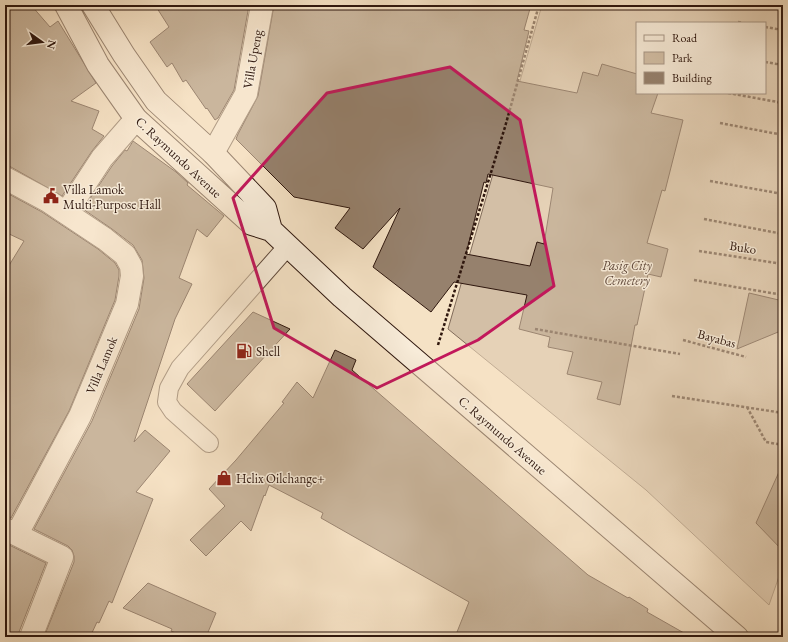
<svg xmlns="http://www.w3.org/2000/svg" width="788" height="642" viewBox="0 0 788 642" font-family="'EB Garamond',serif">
  <rect width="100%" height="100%" fill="#f5e2c5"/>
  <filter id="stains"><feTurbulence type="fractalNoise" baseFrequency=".005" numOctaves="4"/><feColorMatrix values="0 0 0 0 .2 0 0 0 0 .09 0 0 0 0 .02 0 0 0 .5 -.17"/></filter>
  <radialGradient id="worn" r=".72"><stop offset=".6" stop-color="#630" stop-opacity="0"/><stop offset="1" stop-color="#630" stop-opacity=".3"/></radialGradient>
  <path fill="#d3bfa6" stroke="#816b5a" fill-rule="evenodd" d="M542 5H783V565L769 605 646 490 448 329ZM637 23H765V93H637Z"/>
  <path fill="#96816d" stroke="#2f170e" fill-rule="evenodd" d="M5 5H31L50 27 58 21 96 83 71 101 99 111 92 129 104 136 92 151 62 196 11 167 5 166Z
    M155 5H249L234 90 218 118 215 120 207 108 206 109 186 80 183 82 172 63 167 67 150 42 169 27Z
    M274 5H531L524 30 529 31 517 81 577 93 583 72 598 76 602 64 637 74V93H658L651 113 683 120 665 191 662 190 647 243 668 249 661 277 648 274 637 325H635L620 405 597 399 602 382 567 374 573 352 548 347 550 337 519 329 527 295 454 282 431 312 373 267 400 208 363 249 335 228 350 208 294 197 236 139 238 134 258 96ZM488 174 553 188 544 244 537 242 530 266 466 254 484 182 486 183Z
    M133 141 176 172 188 183 187 185 224 216 207 237 197 229 179 278 192 284 175 319 134 442 145 430 170 451 136 492 153 499 112 603 109 601 99 623 97 622 90 637H44L74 562V556L72 550 68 546 34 529 92 421 139 309 144 278 142 260 133 245 112 229 83 209 112 166 125 150 127 151Z
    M5 192 42 212 98 249 115 263 119 270V276L115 300 69 411 11 518 5 517V272L24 241 5 232Z
    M749 293 783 301V330L737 349Z
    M253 312 290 329 215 411 187 384Z
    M335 350 356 360 352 370 588 575 628 598 629 597 648 609 647 612 691 637H455L469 602 321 518 323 513 269 485 265 496 264 495 251 531 241 521 206 556 190 540 225 506 209 489 236 460 284 403 282 402 297 382 313 398Z
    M783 463V551L756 523Z
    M5 543 46 563 19 632V637H5Z
    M148 583 216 613 206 637H185L171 631 172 629 123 608Z"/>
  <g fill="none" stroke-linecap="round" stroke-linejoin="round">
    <defs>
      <path id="lane" d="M209 443 173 411 167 402 169 388 180 368 287 247"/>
      <path id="street" d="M213 153 246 94 262 5
        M5 178 48 201 105 239 125 255 131 266 132 276 127 304 80 416 17 534
        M66 213 102 158 136 119
        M5 529 62 557 31 637"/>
      <path id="secondary" d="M66 5 98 65 136 119 252 224 271 230 342 297 737 637
        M93 5 124 55 156 101 213 153 265 208 271 230"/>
    </defs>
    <use href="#lane" stroke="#604a3c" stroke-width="20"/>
    <use href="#street" stroke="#604a3c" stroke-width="24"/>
    <use href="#secondary" stroke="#2f170e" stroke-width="24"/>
    <path stroke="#2f170e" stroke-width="2.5" stroke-dasharray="3 2" stroke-linecap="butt" d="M738 22 743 23
      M765 27 783 30
      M765 62 783 65
      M728 93 783 103
      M720 123 783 135
      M710 181 783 194
      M704 219 783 234
      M699 251 783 264
      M694 280 783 295
      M535 329 680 354
      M683 340 746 357
      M438 345 505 127 539 5
      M672 396 783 413
      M747 407 766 442 783 445"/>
    <use href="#lane" stroke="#f8ecd9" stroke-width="18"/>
    <use href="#street" stroke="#f8ecd9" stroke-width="22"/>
    <use href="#secondary" stroke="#f8ecd9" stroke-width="22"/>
  </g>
  <path d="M0 0H788V642H0ZM450 67 520 120 554 286 478 340 377 388 274 328 233 198 327 93Z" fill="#f5e2c5" fill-opacity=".55" fill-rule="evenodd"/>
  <path fill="none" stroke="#c2185b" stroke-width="3" stroke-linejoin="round" d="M450 67 520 120 554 286 478 340 377 388 274 328 233 198 327 93Z"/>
  <defs>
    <symbol id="civic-bare" viewBox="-9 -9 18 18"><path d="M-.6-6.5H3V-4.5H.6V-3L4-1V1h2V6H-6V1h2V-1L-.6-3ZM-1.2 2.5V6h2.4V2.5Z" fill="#8f2418" stroke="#f8ecd9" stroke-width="2.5" paint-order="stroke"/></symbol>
    <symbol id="fuel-bare" viewBox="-9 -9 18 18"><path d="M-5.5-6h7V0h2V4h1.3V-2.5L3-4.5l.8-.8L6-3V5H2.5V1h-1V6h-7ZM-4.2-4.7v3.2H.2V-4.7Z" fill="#8f2418" stroke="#f8ecd9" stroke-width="2.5" paint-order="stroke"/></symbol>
    <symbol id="shop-bare" viewBox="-9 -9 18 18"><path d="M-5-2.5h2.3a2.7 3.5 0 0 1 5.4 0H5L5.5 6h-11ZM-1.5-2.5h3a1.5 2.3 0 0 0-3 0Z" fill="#8f2418" stroke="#f8ecd9" stroke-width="2.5" paint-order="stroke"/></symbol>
  </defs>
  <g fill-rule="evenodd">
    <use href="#civic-bare" x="40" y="185" width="22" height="22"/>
    <use href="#fuel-bare" x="233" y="340" width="22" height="22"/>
    <use href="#shop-bare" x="213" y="467" width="22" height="22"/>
  </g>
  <g text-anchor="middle" stroke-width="3" stroke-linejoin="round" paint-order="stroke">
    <g font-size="13" fill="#2f170e" stroke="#f8ecd9">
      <text transform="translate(252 59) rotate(-80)" y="5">Villa Upeng</text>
      <text transform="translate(179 157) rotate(43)" y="5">C. Raymundo Avenue</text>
      <text transform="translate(743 247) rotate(9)" y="5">Buko</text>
      <text transform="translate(717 338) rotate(15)" y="5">Bayabas</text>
      <text transform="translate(101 365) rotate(-67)" y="5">Villa Lamok</text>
      <text transform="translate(503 435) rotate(41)" y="5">C. Raymundo Avenue</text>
    </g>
    <g font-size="13" fill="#2f170e" stroke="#f8ecd9" text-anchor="start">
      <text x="63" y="194">Villa Lamok<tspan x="63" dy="15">Multi-Purpose Hall</tspan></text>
      <text x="256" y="356">Shell</text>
      <text x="236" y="483">Helix Oilchange+</text>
    </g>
    <g font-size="13" font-style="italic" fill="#60493c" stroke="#f8ecd9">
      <text x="627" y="270">Pasig City<tspan x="627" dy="15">Cemetery</tspan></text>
    </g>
  </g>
  <rect width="788" height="642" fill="none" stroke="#f5e2c5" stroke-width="20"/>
  <rect x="6" y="6" width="776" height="630" fill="none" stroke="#2f170e" stroke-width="2"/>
  <rect x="10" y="10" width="768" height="622" fill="none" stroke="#2f170e"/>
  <rect x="636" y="22" width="130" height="72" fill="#f8ecd9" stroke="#a89788"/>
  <rect x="644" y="35" width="20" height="6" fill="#f8ecd9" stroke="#a89788"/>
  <text x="672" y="42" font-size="12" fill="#2f170e">Road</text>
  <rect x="644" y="52" width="20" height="12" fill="#d3bfa6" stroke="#a89788"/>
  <text x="672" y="62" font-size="12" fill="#2f170e">Park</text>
  <rect x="644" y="72" width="20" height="12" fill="#96816d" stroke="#a89788"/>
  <text x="672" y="82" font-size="12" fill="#2f170e">Building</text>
  <g transform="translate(42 42) rotate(104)" stroke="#f8ecd9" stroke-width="3" paint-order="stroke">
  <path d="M0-3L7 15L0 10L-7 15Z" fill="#2f170e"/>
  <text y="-6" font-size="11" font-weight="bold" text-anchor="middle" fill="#2f170e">N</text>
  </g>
  <rect width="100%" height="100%" filter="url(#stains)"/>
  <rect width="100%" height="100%" fill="url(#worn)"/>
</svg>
